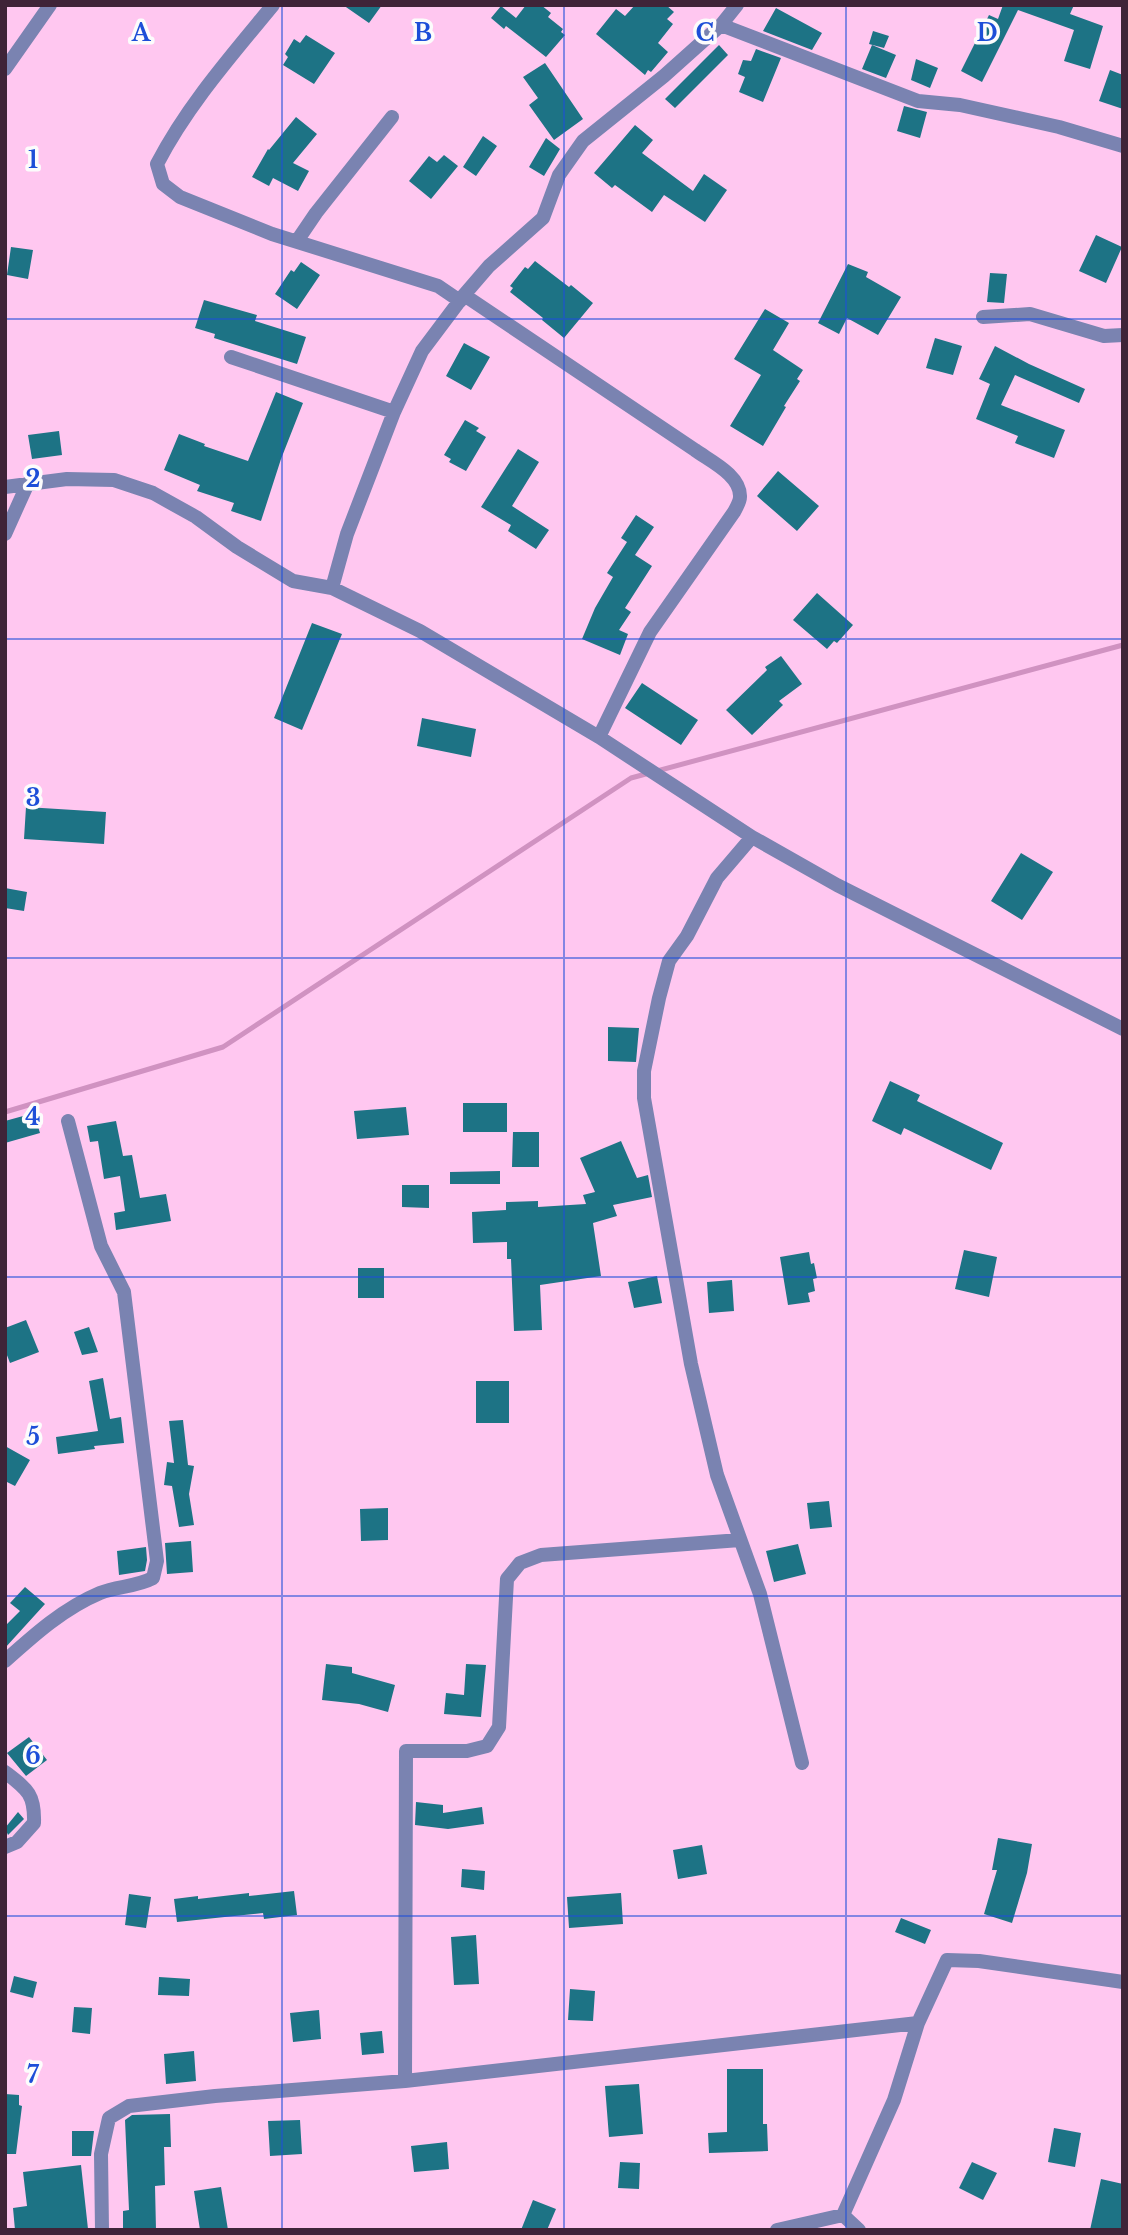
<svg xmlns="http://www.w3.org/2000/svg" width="1128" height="2235" viewBox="0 0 1128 2235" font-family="'Libre Baskerville',serif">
  <rect width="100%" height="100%" fill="#ffc7f0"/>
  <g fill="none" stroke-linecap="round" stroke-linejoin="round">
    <path stroke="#d092c1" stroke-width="5" d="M5 1112 223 1047 631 778 1123 645"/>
  </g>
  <path fill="#1d7385" d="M343 5H382L369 23Z
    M526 5H541L551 13 548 17 563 29 561 32 565 35 546 57 506 26 504 29 491 18 501 6 516 18Z
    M635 5H666L674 12 667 19 673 24 658 43 668 52 651 72 648 70 645 75 596 34 616 9 625 16Z
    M1003 5H1074L1070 14 1103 26 1090 69 1064 61 1074 30 1018 10 982 82 961 71 989 15 998 19Z
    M776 8 822 33 812 50 763 31Z
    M873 31 889 36 884 48 869 44Z
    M306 35 335 53 314 84 283 65 288 57 285 54 294 39 300 43Z
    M719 45 728 55 675 108 665 99Z
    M872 45 896 55 886 78 862 69Z
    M756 49 781 58 763 102 739 92 745 77 738 74 743 60 751 61Z
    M916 59 938 68 930 88 911 80Z
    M545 63 583 119 554 140 529 105 538 98 523 77Z
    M1110 70 1123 75V109L1099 101Z
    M904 106 927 112 920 138 897 131Z
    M296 117 317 134 293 163 309 171 298 191 273 178 269 186 252 177 268 149 269 150Z
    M635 125 653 140 642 153 693 191 704 174 727 190 705 222 664 195 652 212 615 185 612 188 594 173Z
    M483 136 497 146 476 176 463 167Z
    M546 138 560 149 544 176 529 167Z
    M444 155 458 166 431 199 409 181 429 156 437 162Z
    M1096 235 1122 247 1106 283 1079 271Z
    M11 247 33 250 28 279 7 275Z
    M535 261 569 287 571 285 593 303 564 338 542 320 543 318 510 292 513 288 510 286 525 267 528 269Z
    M301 262 320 275 297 309 275 294 291 270 294 272Z
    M848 264 868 272 866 277 901 297 878 335 847 318 839 334 818 323Z
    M990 273 1007 274 1004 303 987 302Z
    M204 300 257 315 255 321 306 337 297 364 214 338 215 334 195 328Z
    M765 309 789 323 773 350 803 370 797 379 800 381 784 406 786 407 763 446 730 426 761 375 734 359Z
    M935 338 962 346 953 375 926 368Z
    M464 343 490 357 471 390 446 376Z
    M995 346 1029 364 1085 389 1079 403 1015 375 1001 405 1065 430 1054 458 1015 443 1018 436 976 419 990 384 979 379Z
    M276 392 303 403 281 459 261 521 231 511 234 503 197 491 200 485 164 470 179 434 205 444 204 446 248 461Z
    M465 420 479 428 476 431 486 437 466 471 449 462 451 459 444 455Z
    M59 431 62 455 32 459 28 435Z
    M518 449 539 462 512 506 549 530 536 549 508 531 511 525 481 507Z
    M778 471 819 506 797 531 757 496Z
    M636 515 654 527 635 555 652 566 625 608 631 612 619 630 628 634 620 655 582 639 595 608 613 577 607 573 627 542 621 538Z
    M817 593 853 625 837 643 834 641 827 649 793 620Z
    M312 623 342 634 302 730 274 718Z
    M781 656 802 684 779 701 783 705 752 735 726 710 767 670 765 667Z
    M642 683 698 720 681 745 625 708Z
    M422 718 476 729 471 757 417 746Z
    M26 807 106 812 104 844 24 839Z
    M1021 853 1053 872 1022 920 991 901Z
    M5 888 27 892 24 911 5 908Z
    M608 1027 639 1028 636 1062 608 1061Z
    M890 1081 920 1095 917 1101 1003 1143 991 1170 904 1128 901 1135 872 1121Z
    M463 1103H507V1132H463Z
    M406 1107 409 1135 357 1139 354 1111Z
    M34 1113 40 1133 5 1143V1121Z
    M116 1121 123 1156 132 1155 140 1198 166 1194 171 1221 116 1230 114 1213 125 1211 120 1176 104 1179 98 1141 90 1142 87 1126Z
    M513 1132H539V1167H512Z
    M621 1141 637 1178 648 1175 652 1197 613 1205 617 1216 593 1223 601 1276 540 1285 542 1330 514 1331 511 1259H507V1242L473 1243 472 1212 506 1210V1202L538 1201V1207L586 1204 583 1195 595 1192 580 1158Z
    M500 1171V1184H450V1172Z
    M402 1185H429V1208L402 1207Z
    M964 1250 997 1257 989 1297 955 1289Z
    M809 1252 811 1264 814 1263 817 1278 813 1279 815 1291 808 1293 810 1302 788 1305 780 1257Z
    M358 1268H384V1298H358Z
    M657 1276 662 1303 634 1308 628 1282Z
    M732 1280 734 1311 709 1313 707 1282Z
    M26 1320 39 1352 10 1363 5 1350V1328Z
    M89 1327 98 1352 82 1355 74 1332Z
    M103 1378 110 1419 121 1417 124 1443 94 1446 95 1449 58 1454 56 1437 98 1431 89 1381Z
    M476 1381H509V1423H476Z
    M183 1420 188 1465 194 1466 189 1494 194 1525 179 1527 172 1486 164 1485 167 1462 174 1463 169 1421Z
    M5 1446 30 1460 15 1486 5 1481Z
    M829 1501 832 1527 810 1529 807 1503Z
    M388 1508V1540L361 1541 360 1509Z
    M191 1541 193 1572 167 1574 165 1543Z
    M798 1544 806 1574 774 1582 766 1551Z
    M146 1547 147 1560 145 1571 119 1575 117 1551Z
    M25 1587 45 1604 5 1648V1626L20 1611 10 1603Z
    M326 1664 352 1667V1673L395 1685 388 1712 359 1704 322 1700Z
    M466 1664 486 1665 481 1717 444 1714 446 1693 464 1695Z
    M29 1737 47 1760 26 1776 7 1753Z
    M416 1802 443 1805V1813L482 1807 484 1824 448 1829 415 1825Z
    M18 1812 24 1819 8 1835 5 1828Z
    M998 1838 1032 1844 1027 1873 1012 1923 984 1914 997 1870H992Z
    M702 1845 707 1874 678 1879 673 1850Z
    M462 1869 485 1871 484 1890 461 1887Z
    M294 1891 297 1915 264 1919 263 1913 177 1922 174 1899 198 1896V1899L249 1893V1896Z
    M621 1893 623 1924 569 1928 567 1897Z
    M129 1894 151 1897 146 1928 125 1925Z
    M901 1918 931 1930 925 1944 895 1932Z
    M476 1935 479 1984 454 1985 451 1937Z
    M14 1976 37 1982 33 1998 10 1992Z
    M159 1977 190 1979 189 1996 158 1995Z
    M570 1989 595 1991 593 2021 568 2020Z
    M74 2007 92 2008 90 2034 72 2032Z
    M319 2010 321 2039 293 2042 290 2013Z
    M382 2031 384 2053 362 2055 360 2033Z
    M194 2051 196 2081 166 2084 164 2054Z
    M727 2069H763V2124H767L768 2151 709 2153 708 2133 727 2132Z
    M639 2084 643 2134 609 2137 605 2086Z
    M5 2094 19 2095V2105L22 2106 16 2154H5Z
    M170 2114 171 2147H164L165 2185 155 2186 156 2230H123V2211L129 2210 125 2120 132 2115Z
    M300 2120 302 2154 270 2156 268 2121Z
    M1054 2128 1081 2133 1075 2167 1048 2162Z
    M72 2131H94L91 2156H72Z
    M447 2142 449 2169 414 2172 411 2146Z
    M620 2162 640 2163 639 2189 618 2188Z
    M972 2162 997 2173 983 2200 959 2188Z
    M81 2165 88 2229 15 2230 13 2208 27 2206 23 2172Z
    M1101 2179 1123 2184V2230H1090Z
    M221 2187 228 2230H200L194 2191Z
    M533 2200 556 2209 547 2230H521Z"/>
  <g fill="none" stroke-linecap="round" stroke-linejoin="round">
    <path stroke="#7a83b1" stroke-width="14" d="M273 5C231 56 187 106 157 164L163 184 180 197 272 234 438 286 460 301
      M721 25 918 101 960 105 1059 127 1123 146
      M5 69 50 5
      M297 241 316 213 392 117
      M464 295 695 450C710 461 741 475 740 497 740 502 736 508 734 512L650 632 599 737
      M983 317 1030 314 1104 336 1123 335
      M231 357 394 412
      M5 487 67 479 114 480 153 493 196 517 237 547 293 581 332 588 420 631 599 737 752 837 837 885 1123 1029
      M5 534 28 483
      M332 588 347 534 394 412 422 351 464 295 489 266 543 218 559 175 583 141 664 76 721 25 737 5
      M752 837 717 878 687 936 669 961 659 998 644 1071V1098L691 1364 717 1475 760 1594 802 1763
      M5 1661C34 1635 64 1608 100 1593 117 1586 136 1587 153 1578L157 1561 124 1292 101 1246 68 1121
      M5 1772C27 1789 35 1794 34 1823L17 1842 5 1847
      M405 2081 406 1751H467L487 1746 499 1727 507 1579 520 1563 541 1555 740 1540
      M843 2215 894 2100 918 2023 947 1960 979 1961 1123 1982
      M843 2215 859 2230
      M102 2230 101 2154 109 2118 129 2106 215 2096 405 2081 918 2023
      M777 2230 843 2215"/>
  </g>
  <path fill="none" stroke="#1d4ed8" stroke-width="2" stroke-opacity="0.55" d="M282 5V2230M564 5V2230M846 5V2230M5 319H1123M5 639H1123M5 958H1123M5 1277H1123M5 1596H1123M5 1916H1123"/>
  <g font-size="23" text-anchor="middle" font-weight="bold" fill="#1d4ed8" stroke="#fcfcfc" stroke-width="7" stroke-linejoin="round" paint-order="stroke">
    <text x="141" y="41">A</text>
    <text x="423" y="41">B</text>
    <text x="705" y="41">C</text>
    <text x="987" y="41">D</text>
    <text x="33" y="168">1</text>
    <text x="33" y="487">2</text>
    <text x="33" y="806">3</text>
    <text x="33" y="1125">4</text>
    <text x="33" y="1445">5</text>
    <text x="33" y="1764">6</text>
    <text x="33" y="2083">7</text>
  </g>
  <rect width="1128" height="2235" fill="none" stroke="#3f2438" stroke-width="14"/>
</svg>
